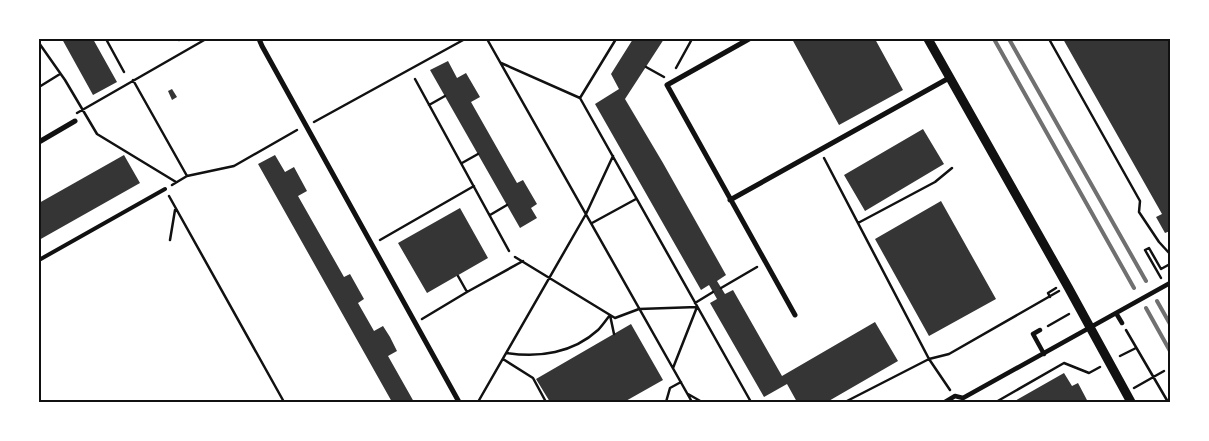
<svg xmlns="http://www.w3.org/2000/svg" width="1209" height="441" viewBox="0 0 1209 441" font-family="Raleway,sans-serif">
  <rect width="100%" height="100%" fill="#fff"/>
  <path fill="#353535" d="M62 39H93L117 82 93 95Z
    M633 39H664L625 99 663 163 726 275 717 281 725 294 733 290 782 376 875 322 898 361 827 402H797L787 384 764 397 710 303 717 299 709 285 701 290 595 104 619 89 611 74Z
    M792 39H875L903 90 839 125Z
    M1063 39H1170V231L1165 233 1156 217 1162 214Z
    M448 61 457 78 466 73 480 97 471 102 517 183 523 180 537 204 531 208 537 218 520 228 430 70Z
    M172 89 177 97 172 100 168 91Z
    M923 129 944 164 865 211 844 175Z
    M124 155 140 183 39 240V203Z
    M275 155 285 172 294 167 307 191 298 196 344 277 350 274 364 299 358 303 374 331 383 326 390 337 397 351 388 356 414 402H392L258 164Z
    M941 201 996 299 929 336 875 239Z
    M460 208 488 258 427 293 398 243Z
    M631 324 663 380 624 402H581L580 401 578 402H550L536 379Z
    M1064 373 1072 386 1078 383 1088 402H1013Z"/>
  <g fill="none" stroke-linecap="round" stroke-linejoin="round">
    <path stroke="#111" stroke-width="2.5" d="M106 39 124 72
      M179 39V40
      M487 39 692 402
      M616 39 580 98 751 402
      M1049 39 1140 201 1139 212 1159 242 1170 254
      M39 43 65 80 97 134 176 182
      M501 63 580 98
      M646 67 664 77
      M676 68 692 39
      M415 79 509 251
      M133 80 187 176 172 185
      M39 87 60 74
      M429 105 445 96
      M77 113 206 39
      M314 122 465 39
      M824 158 929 359 949 354 1059 291
      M462 163 478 154
      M187 176 234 166 297 130
      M169 196 284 402
      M490 215 507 205
      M592 223 636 199
      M858 223 935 182 952 168
      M170 240 175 210
      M380 240 474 186
      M515 257 615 318 639 309 697 307 673 368
      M458 276 467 292
      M1161 278 1145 250 1149 248 1161 269 1170 264
      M721 288 757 267
      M1050 297 1048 293 1056 288
      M695 303 713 292
      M610 315 614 334
      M422 319 467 292 523 261
      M1048 326 1069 314
      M1126 330 1168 402
      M507 353C539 358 573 353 598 330 602 326 606 320 610 315
      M1120 356 1136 348
      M503 359 533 378 546 402
      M1134 388 1164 371
      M688 394 702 402
      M478 402 586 214 613 156
      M666 402 670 388 681 382
      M845 402 929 359 950 390
      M996 402 1064 363 1089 373 1100 367"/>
    <path stroke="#111" stroke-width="4" d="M39 260 165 189"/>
    <path stroke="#111" stroke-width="4.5" d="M1116 313 1122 323
      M1040 330 1033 334 1044 354
      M945 402 955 396 963 398 1170 283"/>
    <path stroke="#111" stroke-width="5" d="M259 39 262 46 459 402
      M749 39 667 85 795 315
      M39 142 75 121
      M730 200 949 78"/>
    <path stroke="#111" stroke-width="9" d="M928 39 1068 287 1131 402"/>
    <path stroke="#707070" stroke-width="4" d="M994 39 1134 288
      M1009 39 1146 281
      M1157 301 1170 324
      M1146 308 1170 351"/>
  </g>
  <rect width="1209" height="441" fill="none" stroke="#ffffff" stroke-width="80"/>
  <rect x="40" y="40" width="1129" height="361" fill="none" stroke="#111" stroke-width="2"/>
</svg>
